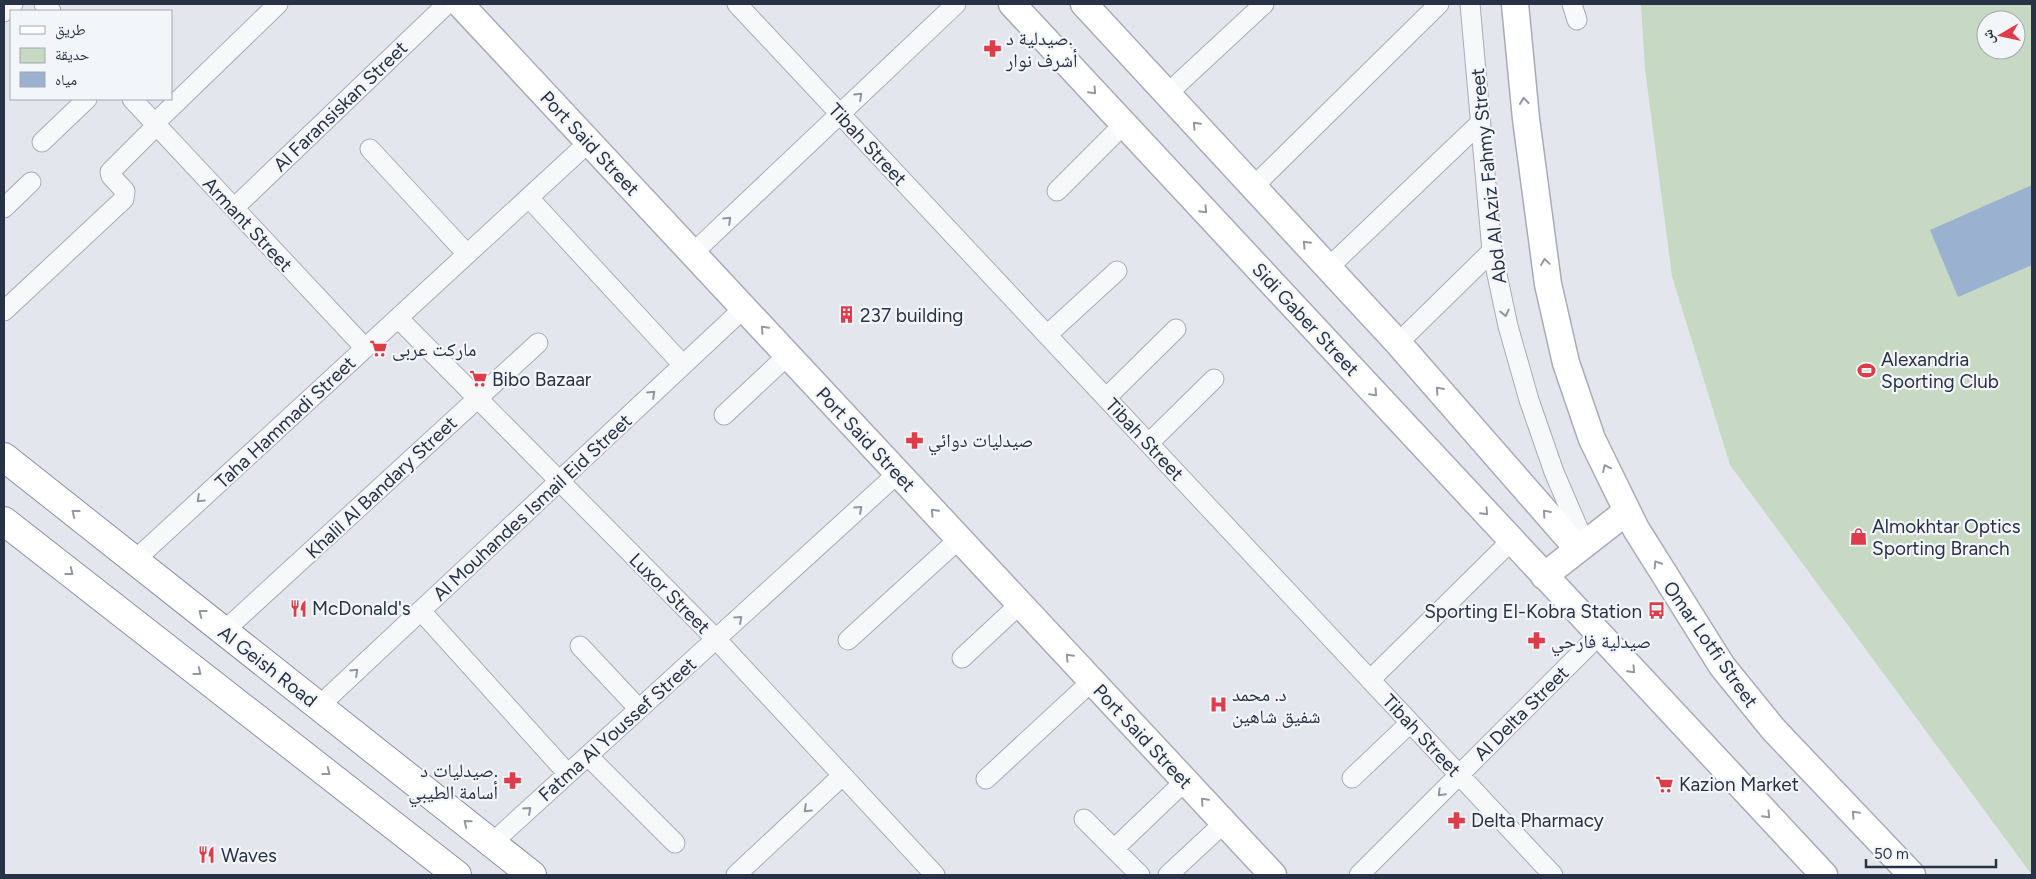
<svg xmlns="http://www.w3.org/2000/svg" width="2036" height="879" viewBox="0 0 2036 879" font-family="Figtree,'Noto Naskh Arabic',sans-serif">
  <rect width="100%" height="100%" fill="#e3e6ed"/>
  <path fill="#c7d8c3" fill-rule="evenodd" d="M1641 4H2032V875L1730 465 1672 276 1645 69ZM1986 20H2016V50H1986Z"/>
  <path fill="#9bb1d0" d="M2032 185V265L1958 297 1930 230Z"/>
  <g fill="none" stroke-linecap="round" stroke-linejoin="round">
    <defs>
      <path id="street" d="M44 4 51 11
        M737 4 1553 875
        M1470 4 1492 251 1508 326 1529 400 1554 472 1585 544
        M1572 4 1577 20
        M4 12 13 4
        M1167 94 1264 4
        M132 99 365 348
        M155 123 278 4
        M42 142 87 99
        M370 149 467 254
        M1253 187 1439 4
        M1057 191 1124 124
        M529 198 683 365
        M4 208 31 182
        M234 208 447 4
        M693 253 956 4
        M1328 268 1480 123
        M4 311 124 199 125 191 111 176 110 172 156 126
        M398 318 716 639 935 875
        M1047 335 1117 271
        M1398 343 1492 251
        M1106 398 1176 329
        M724 415 788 355
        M1149 443 1214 379
        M135 560 589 142
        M421 611 568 774
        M224 631 538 343
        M848 640 959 539
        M580 646 639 709
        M962 658 1020 604
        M1370 680 1511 541
        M319 706 744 308
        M588 756 675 843
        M1352 778 1410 723
        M986 779 1092 681
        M1084 819 1140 875
        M492 843 898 473
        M1114 849 1185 781
        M736 875 842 776
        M1168 875 1224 823
        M1359 875 1599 635"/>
      <path id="secondary" d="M460 4 1273 875
        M1012 4 1824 875
        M1084 4 1398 343 1578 549
        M1515 4 1526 119 1548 284 1566 363 1592 439 1636 529 1722 666 1774 730 1912 875
        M1544 576 1626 512"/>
      <path id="highway" d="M4 457 532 875
        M4 521 457 875"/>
    </defs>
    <use href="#street" stroke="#a7acb8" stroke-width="21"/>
    <use href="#secondary" stroke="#a7acb8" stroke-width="29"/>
    <use href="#highway" stroke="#8992a5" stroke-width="30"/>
    <use href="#street" stroke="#f7f8fa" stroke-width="19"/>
    <use href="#secondary" stroke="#fff" stroke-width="26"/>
    <use href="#highway" stroke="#fff" stroke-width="28"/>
  </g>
  <defs><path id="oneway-chevron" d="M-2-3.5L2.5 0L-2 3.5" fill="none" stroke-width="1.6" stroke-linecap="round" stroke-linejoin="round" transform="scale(1.25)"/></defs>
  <g stroke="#9498a3">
    <use href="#oneway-chevron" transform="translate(1093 91) rotate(47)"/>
    <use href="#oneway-chevron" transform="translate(1524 101) rotate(-96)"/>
    <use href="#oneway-chevron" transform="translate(1196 125) rotate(-133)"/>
    <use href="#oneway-chevron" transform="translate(1204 210) rotate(47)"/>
    <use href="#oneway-chevron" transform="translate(1306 244) rotate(-133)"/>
    <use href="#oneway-chevron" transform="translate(1545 262) rotate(-98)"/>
    <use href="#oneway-chevron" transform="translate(764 329) rotate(-133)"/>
    <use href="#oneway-chevron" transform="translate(1439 390) rotate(-131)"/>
    <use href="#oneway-chevron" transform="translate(1374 393) rotate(47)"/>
    <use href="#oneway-chevron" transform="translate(1606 468) rotate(-115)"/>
    <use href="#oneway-chevron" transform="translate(934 512) rotate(-133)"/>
    <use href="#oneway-chevron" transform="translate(1485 512) rotate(47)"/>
    <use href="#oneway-chevron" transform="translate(75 513) rotate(-142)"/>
    <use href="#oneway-chevron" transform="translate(1546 513) rotate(-131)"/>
    <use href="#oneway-chevron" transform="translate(1657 564) rotate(-122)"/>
    <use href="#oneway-chevron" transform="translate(70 572) rotate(38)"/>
    <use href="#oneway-chevron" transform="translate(202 613) rotate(-142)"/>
    <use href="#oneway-chevron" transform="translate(1069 657) rotate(-133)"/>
    <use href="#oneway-chevron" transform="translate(1632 670) rotate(47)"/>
    <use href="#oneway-chevron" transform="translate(198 672) rotate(38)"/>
    <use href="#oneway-chevron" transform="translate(327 772) rotate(38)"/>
    <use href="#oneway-chevron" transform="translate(1204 801) rotate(-133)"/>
    <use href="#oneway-chevron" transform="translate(1855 814) rotate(-133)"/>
    <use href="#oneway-chevron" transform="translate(1767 815) rotate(47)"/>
    <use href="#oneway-chevron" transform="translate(467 823) rotate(-141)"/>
  </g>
  <g stroke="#9095a0">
    <use href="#oneway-chevron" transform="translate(859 96) rotate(-43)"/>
    <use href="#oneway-chevron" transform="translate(728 220) rotate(-43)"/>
    <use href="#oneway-chevron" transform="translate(1505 313) rotate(78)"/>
    <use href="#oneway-chevron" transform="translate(652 394) rotate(-43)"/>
    <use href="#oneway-chevron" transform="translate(200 499) rotate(137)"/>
    <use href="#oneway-chevron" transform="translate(859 509) rotate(-42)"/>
    <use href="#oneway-chevron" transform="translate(739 619) rotate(-42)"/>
    <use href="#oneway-chevron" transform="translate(355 672) rotate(-43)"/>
    <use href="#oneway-chevron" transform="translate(1441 793) rotate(135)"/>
    <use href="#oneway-chevron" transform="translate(807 809) rotate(137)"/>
    <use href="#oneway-chevron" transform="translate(528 810) rotate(-42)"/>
  </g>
  <defs>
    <symbol id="pharmacy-bare" viewBox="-9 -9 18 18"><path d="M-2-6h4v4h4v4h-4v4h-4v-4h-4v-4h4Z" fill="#de3c4b" stroke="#f3f6f9" stroke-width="2.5" paint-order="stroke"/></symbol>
    <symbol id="building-bare" viewBox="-9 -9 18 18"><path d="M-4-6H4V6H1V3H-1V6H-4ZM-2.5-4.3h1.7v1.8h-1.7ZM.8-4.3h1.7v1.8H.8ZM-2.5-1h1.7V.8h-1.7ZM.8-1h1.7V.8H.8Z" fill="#de3c4b" stroke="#f3f6f9" stroke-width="2.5" paint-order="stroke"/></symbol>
    <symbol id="supermarket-bare" viewBox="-9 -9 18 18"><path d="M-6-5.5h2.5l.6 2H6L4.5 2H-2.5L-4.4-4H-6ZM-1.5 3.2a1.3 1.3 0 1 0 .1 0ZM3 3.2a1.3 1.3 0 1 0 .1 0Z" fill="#de3c4b" stroke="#f3f6f9" stroke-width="2.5" paint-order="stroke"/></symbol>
    <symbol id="stadium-bare" viewBox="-9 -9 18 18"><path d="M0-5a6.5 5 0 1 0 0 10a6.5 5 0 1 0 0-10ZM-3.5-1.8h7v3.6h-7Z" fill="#de3c4b" stroke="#f3f6f9" stroke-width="2.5" paint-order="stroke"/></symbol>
    <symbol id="shop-bare" viewBox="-9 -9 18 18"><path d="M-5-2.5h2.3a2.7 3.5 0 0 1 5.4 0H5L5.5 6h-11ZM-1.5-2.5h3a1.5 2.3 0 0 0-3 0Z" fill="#de3c4b" stroke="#f3f6f9" stroke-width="2.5" paint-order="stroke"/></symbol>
    <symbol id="restaurant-bare" viewBox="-9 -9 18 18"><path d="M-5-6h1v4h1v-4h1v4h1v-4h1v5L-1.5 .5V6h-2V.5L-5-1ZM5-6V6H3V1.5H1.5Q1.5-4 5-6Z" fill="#de3c4b" stroke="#f3f6f9" stroke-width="2.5" paint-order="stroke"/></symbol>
    <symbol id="bus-bare" viewBox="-9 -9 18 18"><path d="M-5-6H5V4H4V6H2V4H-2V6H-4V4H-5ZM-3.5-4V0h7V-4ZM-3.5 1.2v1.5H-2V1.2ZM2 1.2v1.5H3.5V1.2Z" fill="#de3c4b" stroke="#f3f6f9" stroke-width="2.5" paint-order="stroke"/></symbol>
    <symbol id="hospital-bare" viewBox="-9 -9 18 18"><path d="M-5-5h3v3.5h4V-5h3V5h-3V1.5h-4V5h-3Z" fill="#de3c4b" stroke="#f3f6f9" stroke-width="2.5" paint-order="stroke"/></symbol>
  </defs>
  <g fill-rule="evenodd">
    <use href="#pharmacy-bare" x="980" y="36" width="25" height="25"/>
    <use href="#building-bare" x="834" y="302" width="25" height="25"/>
    <use href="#supermarket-bare" x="366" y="336" width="25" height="25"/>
    <use href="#stadium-bare" x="1854" y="358" width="25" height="25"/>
    <use href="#supermarket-bare" x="466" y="366" width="25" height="25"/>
    <use href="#pharmacy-bare" x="902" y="428" width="25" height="25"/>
    <use href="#shop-bare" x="1846" y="524" width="25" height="25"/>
    <use href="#restaurant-bare" x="286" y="596" width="25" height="25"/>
    <use href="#bus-bare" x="1644" y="598" width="25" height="25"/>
    <use href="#pharmacy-bare" x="1524" y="628" width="25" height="25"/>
    <use href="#hospital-bare" x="1206" y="692" width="25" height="25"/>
    <use href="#pharmacy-bare" x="500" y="768" width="25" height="25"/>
    <use href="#supermarket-bare" x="1652" y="772" width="25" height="25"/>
    <use href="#pharmacy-bare" x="1444" y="808" width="25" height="25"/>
    <use href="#restaurant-bare" x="194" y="842" width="25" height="25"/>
  </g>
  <g text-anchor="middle" stroke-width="4.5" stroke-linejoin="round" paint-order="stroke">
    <g font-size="19" fill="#283247" stroke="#f3f6f9" text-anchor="start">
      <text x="1006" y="45">صيدلية د.<tspan x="1006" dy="22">أشرف نوار</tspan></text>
      <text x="860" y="322">237 building</text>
      <text x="392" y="356">ماركت عربى</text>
      <text x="1881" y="366">Alexandria<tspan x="1881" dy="22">Sporting Club</tspan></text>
      <text x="492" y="386">Bibo Bazaar</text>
      <text x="928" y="447">صيدليات دوائي</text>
      <text x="1872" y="533">Almokhtar Optics<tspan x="1872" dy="22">Sporting Branch</tspan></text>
      <text x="312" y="615">McDonald's</text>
      <text x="1642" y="618" text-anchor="end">Sporting El-Kobra Station</text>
      <text x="1551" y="648">صيدلية فارحي</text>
      <text x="1232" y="701">د. محمد<tspan x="1232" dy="22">شفيق شاهين</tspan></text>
      <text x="498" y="777" text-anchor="end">صيدليات د.<tspan x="498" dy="22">أسامة الطيبي</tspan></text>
      <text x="1679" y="791">Kazion Market</text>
      <text x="1471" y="827">Delta Pharmacy</text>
      <text x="221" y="862">Waves</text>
    </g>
    <g font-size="19" fill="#283247" stroke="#f3f6f9">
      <text transform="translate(340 106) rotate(-44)" y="7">Al Faransiskan Street</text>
      <text transform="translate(590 143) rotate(47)" y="7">Port Said Street</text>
      <text transform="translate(868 144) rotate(47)" y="7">Tibah Street</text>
      <text transform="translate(1488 176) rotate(-96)" y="7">Abd Al Aziz Fahmy Street</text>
      <text transform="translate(248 224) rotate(47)" y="7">Armant Street</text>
      <text transform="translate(1306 319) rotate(47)" y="7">Sidi Gaber Street</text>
      <text transform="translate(285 422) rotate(-43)" y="7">Taha Hammadi Street</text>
      <text transform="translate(866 439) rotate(47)" y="7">Port Said Street</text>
      <text transform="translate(1145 439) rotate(47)" y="7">Tibah Street</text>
      <text transform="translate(381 487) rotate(-43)" y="7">Khalil Al Bandary Street</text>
      <text transform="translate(532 507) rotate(-43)" y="7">Al Mouhandes Ismail Eid Street</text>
      <text transform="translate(670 593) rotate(45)" y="7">Luxor Street</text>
      <text transform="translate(1711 644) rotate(55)" y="7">Omar Lotfi Street</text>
      <text transform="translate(268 666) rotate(38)" y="7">Al Geish Road</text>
      <text transform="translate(1521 713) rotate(-45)" y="7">Al Delta Street</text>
      <text transform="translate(617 729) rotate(-42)" y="7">Fatma Al Youssef Street</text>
      <text transform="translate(1422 735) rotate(47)" y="7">Tibah Street</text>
      <text transform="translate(1143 736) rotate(47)" y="7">Port Said Street</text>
    </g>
  </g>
  <rect width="2036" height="879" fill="none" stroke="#283247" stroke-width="10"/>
  <rect x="10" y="10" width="162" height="90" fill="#f3f6f9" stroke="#a2a8b2"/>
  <rect x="20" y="26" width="25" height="8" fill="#ffffff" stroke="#a2a8b2"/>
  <text x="55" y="35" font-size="15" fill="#283247">طريق</text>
  <rect x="20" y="48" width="25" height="15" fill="#c7d8c3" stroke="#a2a8b2"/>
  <text x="55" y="60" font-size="15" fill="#283247">حديقة</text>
  <rect x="20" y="72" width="25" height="15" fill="#9bb1d0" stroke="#a2a8b2"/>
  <text x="55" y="85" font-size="15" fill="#283247">مياه</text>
  <g transform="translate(2001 35) rotate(261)"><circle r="24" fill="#f3f6f9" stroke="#a2a8b2"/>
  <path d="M0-4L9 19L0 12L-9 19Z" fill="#de3c4b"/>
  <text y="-8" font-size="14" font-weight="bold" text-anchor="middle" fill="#283247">ش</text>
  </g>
  <path d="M1866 859v8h130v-8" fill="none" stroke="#283247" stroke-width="2.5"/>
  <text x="1874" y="859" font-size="15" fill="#283247" stroke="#f3f6f9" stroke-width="4" paint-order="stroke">50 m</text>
</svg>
